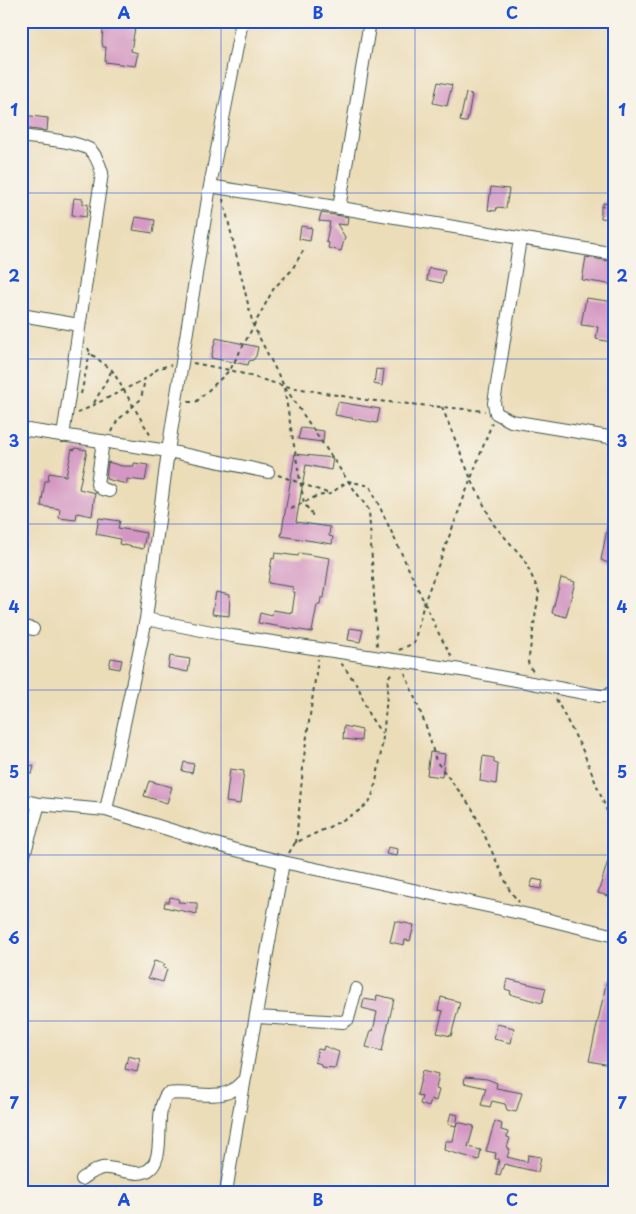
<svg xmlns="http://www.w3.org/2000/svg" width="636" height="1214" viewBox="0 0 636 1214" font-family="'Playpen Sans',sans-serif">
  <rect width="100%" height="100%" fill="#f7f3e8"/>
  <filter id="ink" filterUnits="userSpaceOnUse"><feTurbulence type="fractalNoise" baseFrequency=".02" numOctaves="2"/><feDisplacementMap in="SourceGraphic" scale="10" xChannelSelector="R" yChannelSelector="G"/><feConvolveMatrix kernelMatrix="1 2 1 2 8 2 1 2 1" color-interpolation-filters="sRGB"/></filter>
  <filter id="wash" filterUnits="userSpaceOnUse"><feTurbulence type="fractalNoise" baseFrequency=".0096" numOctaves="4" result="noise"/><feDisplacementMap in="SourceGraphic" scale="20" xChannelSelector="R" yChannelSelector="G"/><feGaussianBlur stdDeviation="1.12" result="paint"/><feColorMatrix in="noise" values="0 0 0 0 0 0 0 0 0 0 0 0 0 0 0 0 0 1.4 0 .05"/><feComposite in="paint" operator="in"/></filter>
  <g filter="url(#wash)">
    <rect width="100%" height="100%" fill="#ecddb9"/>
    <g id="blocks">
      <path fill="#d497c3" d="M107 25 135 28 131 51 138 53 135 66 105 62 106 47H103L102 42 103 28H106Z
        M438 82 452 85 447 106 433 103Z
        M466 93 472 95 467 122H464L460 121Z
        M22 115 48 118 47 131 21 128Z
        M491 187 509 189 506 208 497 207 496 211 488 210Z
        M74 198 83 199V204H88L86 217 72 215Z
        M603 203 611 204 610 219 601 218V206L603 207Z
        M321 213 348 217 347 225 337 224 345 237 341 251 328 248 329 243 326 242 330 222 319 221Z
        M136 217 155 220 153 233 133 230Z
        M301 226 312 228 310 241 299 239Z
        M586 257 615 262V285L582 280Z
        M429 268 445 271 442 283 427 280Z
        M586 298 615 302V343L596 339 598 327 581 325Z
        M216 338 258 347 256 356 253 360 249 361 248 365 211 358Z
        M376 369 384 370 382 386 374 384Z
        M338 402 380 409 377 423 335 415Z
        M301 428 324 431 323 442 298 439Z
        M75 448 87 450 79 489 95 493 92 516 77 513 76 520 59 518 60 509 41 506 45 481H48L49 473 66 476 72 449 75 450Z
        M295 454 333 458 331 470 306 465 296 522 330 527 329 536 333 537 332 544 281 536Z
        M108 462 122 466H134V463L148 465 145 481 127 479V484L106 479Z
        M611 509H615V566L601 560Z
        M99 518 120 521 118 528 146 533 143 549 119 544 120 539 96 534Z
        M275 553 298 556 299 553 330 558 324 598H321L320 605H317L312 632 258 623 260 613 272 616 273 610 292 613 295 592H292L293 587 268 583 272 558 274 559Z
        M561 578 575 582 566 617 552 613Z
        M216 592 230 595 229 616 212 614Z
        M350 628 363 630 360 642 348 640Z
        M170 656 190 659 188 672 168 668Z
        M111 658 122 660 120 669 109 667Z
        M344 726 362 730 361 741 343 739Z
        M430 752 445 754 442 777 427 775Z
        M483 756 494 758V763L498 764 496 784 480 781Z
        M184 762 194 764 192 773 182 771Z
        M21 764 34 766 32 774 21 772Z
        M230 769 244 771 240 804 226 802Z
        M149 781 172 787 167 803 144 796Z
        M388 847 398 849 397 856 386 854Z
        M608 861 615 863V898L598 893Z
        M533 879 543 881 541 889 530 887Z
        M170 897 179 899 178 902 197 903V914L164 907 165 902H169Z
        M395 921 414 925 410 941 405 940 404 945 390 942Z
        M154 961 165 964 163 968 167 969 163 982 148 978Z
        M507 979 546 988 542 1003 510 994 511 991 505 989Z
        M607 980 615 981V1066L589 1061Z
        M377 995 394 999 382 1051 366 1047 371 1030 373 1031 377 1012 362 1008 364 999 376 1001Z
        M441 997 460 1002 451 1036 437 1033 443 1011 438 1010Z
        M497 1024 514 1028 511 1043 494 1039Z
        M324 1046 339 1052 335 1068 321 1067V1064L315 1062 318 1049 323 1050Z
        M128 1056 140 1059 137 1072 125 1069Z
        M423 1070 439 1074 436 1089 439 1090 436 1101 431 1099 429 1107 420 1104 422 1096 417 1095Z
        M465 1077 487 1079 497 1083 496 1088 522 1093 516 1112 507 1110 505 1104 492 1101 490 1107 481 1105 486 1088 464 1083Z
        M451 1113 458 1115 456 1126 448 1124Z
        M495 1121 502 1124 501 1130 508 1132 507 1137 510 1138 507 1148 510 1149 507 1157 527 1162 528 1155 541 1157 538 1172 504 1164 500 1175 496 1174 499 1159H495L496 1153 486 1151Z
        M457 1122 474 1126 468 1147 481 1150 479 1160 444 1150 445 1141H453Z"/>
    </g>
  </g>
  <g filter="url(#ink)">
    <use href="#blocks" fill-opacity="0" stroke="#3e5548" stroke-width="1"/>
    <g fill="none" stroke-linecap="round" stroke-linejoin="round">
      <defs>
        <path id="minor" d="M21 136C41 139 71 140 89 149 96 154 100 166 102 173L63 436
          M210 186 615 254
          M339 208 370 21
          M520 239 494 403 496 413 511 421 615 438
          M21 315 79 325
          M21 429 168 451 268 472
          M103 441 97 484 102 489 109 491
          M146 619 232 636 468 671 600 696H607L615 690
          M21 626 33 629
          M21 800 39 804
          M106 810 146 619 168 451 210 186 242 21
          M21 865 39 804 106 810 232 849 283 862 529 915 615 936
          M257 1017 343 1022 348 1019 356 989
          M82 1179C88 1175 94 1170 102 1168 116 1166 139 1180 151 1168 166 1153 153 1113 167 1094 187 1090 212 1100 231 1091 235 1089 240 1084 243 1081
          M226 1193C243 1082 264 973 283 862"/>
      </defs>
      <use href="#minor" stroke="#3e5548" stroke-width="14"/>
      <path stroke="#3e5548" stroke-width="2" stroke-dasharray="4 4" stroke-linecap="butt" d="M223 199 253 325 284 386 366 400 485 411
        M88 348 90 353 112 370 152 438
        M193 363 230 370 284 386 348 481 370 486 440 636 452 657
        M284 388 304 503 313 516
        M81 394 90 353
        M188 402H196L230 370 274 288 291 271 303 251
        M94 403 112 370
        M442 407 471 479 494 525 524 559 539 592 528 663 533 672
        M78 413 145 379 159 368 171 365
        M112 432 117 421 141 399 145 379
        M278 475 330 494
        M291 509 317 496 330 494 348 481 369 510 377 646
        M399 650 414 643 424 603 492 423
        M341 663 358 686 369 715 382 734
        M405 673 427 729 436 761 472 808 510 891 519 902
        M556 699 583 751 615 831
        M296 843 304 757 318 659
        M289 853 295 843C311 835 359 815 369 802 380 787 387 700 388 678L393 671"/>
      <use href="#minor" stroke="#fff" stroke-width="12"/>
    </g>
  </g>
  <path fill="none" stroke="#1d4ed8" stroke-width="1" stroke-opacity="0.55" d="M221 21V1193M415 21V1193M21 193H615M21 359H615M21 524H615M21 690H615M21 855H615M21 1021H615"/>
  <rect width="636" height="1214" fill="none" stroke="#f7f3e8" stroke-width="55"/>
  <rect x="28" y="28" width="580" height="1158" fill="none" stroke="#1d4ed8" stroke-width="2"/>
  <g font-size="16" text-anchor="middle" font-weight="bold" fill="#1d4ed8">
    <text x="124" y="19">A</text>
    <text x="318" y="19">B</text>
    <text x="512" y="19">C</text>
    <text x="14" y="116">1</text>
    <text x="622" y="116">1</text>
    <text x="14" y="282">2</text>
    <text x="622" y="282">2</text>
    <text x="14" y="447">3</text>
    <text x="622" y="447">3</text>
    <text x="14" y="613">4</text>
    <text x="622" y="613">4</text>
    <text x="14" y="778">5</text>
    <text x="622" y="778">5</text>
    <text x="14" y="944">6</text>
    <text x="622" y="944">6</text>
    <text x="14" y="1109">7</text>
    <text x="622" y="1109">7</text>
    <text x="124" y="1206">A</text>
    <text x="318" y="1206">B</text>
    <text x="512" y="1206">C</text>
  </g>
</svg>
